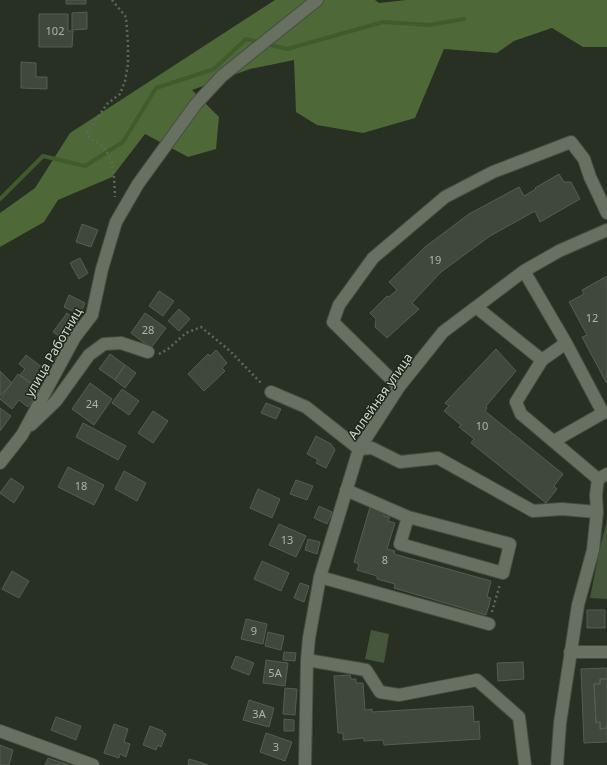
<svg xmlns="http://www.w3.org/2000/svg" width="607" height="765" viewBox="0 0 607 765" font-family="'Noto Sans',sans-serif">
  <rect width="100%" height="100%" fill="#282f23"/>
  <path fill="#46563a" d="M607 521V599L590 598 600 547Z
    M371 630 389 634 384 663 365 659Z"/>
  <path fill="#4e6838" d="M275 0H375L379 3 406 0H607V47H583L552 28 514 41 497 53 444 49 415 118 363 133 317 125 296 112 294 60 250 69 192 90 219 117 216 149 188 157 145 134 112 177 58 200 44 222 0 247V213L35 188 70 133Z"/>
  <g fill="none" stroke-linecap="round" stroke-linejoin="round">
    <path stroke="#425b2c" stroke-width="4" d="M0 199 43 156 85 166 123 142 156 88 214 69 246 39 287 49 383 22 429 25 464 19"/>
  </g>
  <path fill="#40483b" stroke="#555d50" d="M66 0H86V4H66Z
    M87 12V29L72 30V13Z
    M39 14H68V31H73L72 47H39Z
    M21 62 36 63V77H47V89L21 88Z
    M559 174 564 182H571L580 199 540 222 535 211 490 236 441 272 412 303 419 309 387 338 375 327 376 319 370 313 387 296 389 297 397 290 389 282 425 247 469 214 519 187 524 196 536 189 535 188Z
    M82 224 98 230 91 247 76 242Z
    M80 258 88 273 79 279 70 263Z
    M607 276V382H606L582 337 587 335 569 302 584 294 582 290Z
    M159 291 174 301 163 316 149 306Z
    M69 295 85 303 80 315 64 307Z
    M179 309 190 319 179 331 168 321Z
    M67 313 78 322 65 340 53 332Z
    M145 313 166 328 151 348 131 333Z
    M496 349 516 371 486 406 487 408 485 411 563 474 554 486 557 489 546 503 471 443 474 439 459 427 461 425 444 411 449 406 445 403Z
    M216 350 227 363 222 368 225 371 204 391 188 374 208 354 210 356Z
    M110 354 125 365 115 380 99 369Z
    M26 355 47 371 41 380 36 377 31 383 20 375 25 369 19 364Z
    M125 365 136 373 125 388 115 380Z
    M0 371 12 383 0 396Z
    M18 374 40 390 28 407 19 400 12 409 0 399Z
    M90 383 112 399 94 425 72 409Z
    M122 389 139 401 129 415 112 403Z
    M266 403 281 409 276 419 261 413Z
    M0 408 11 416 0 431Z
    M153 411 168 421 153 443 138 433Z
    M83 423 126 446 118 460 76 437Z
    M316 436 331 444 335 450 326 468 316 463 318 460 307 454Z
    M68 467 104 485 94 505 58 487Z
    M124 471 146 483 137 501 115 489Z
    M11 478 24 487 14 503 0 493Z
    M296 480 313 486 307 500 290 494Z
    M258 489 280 499 272 518 250 508Z
    M319 506 332 512 327 524 314 518Z
    M370 507 385 512 384 516 390 517 388 521 395 523 387 549 395 551 394 554 491 581 487 597 491 598 486 615 394 588 395 584 377 579V576L357 570 359 564 354 562Z
    M279 524 306 536 296 557 269 545Z
    M308 539 320 542 317 554 305 550Z
    M262 561 289 573 281 591 254 579Z
    M12 571 29 581 19 598 2 589Z
    M300 583 309 586 304 602 294 598Z
    M587 610H605V628H587Z
    M246 619 267 624 263 644 241 639Z
    M268 632 284 636 281 650 265 646Z
    M284 652 296 653 295 661 283 660Z
    M236 656 254 663 249 675 231 668Z
    M266 660 288 663 285 686 263 683Z
    M523 662 524 679 498 681 497 663Z
    M607 668V679H600V684H594L596 723 600 722V729L607 728V742L584 743 581 669Z
    M350 675 351 679H356V683H363L365 710 372 709V712L473 706 474 722 479 721 480 739 384 745 383 740 364 741V738L343 740V733H338L334 676Z
    M600 679H607V728L600 729V722L596 723 594 684H600Z
    M285 688 297 689 295 715 283 714Z
    M249 700 274 708 269 727 243 720Z
    M56 717 81 726 76 740 51 730Z
    M284 719 294 720V731H284Z
    M114 724 128 729 124 742 130 744 126 757 120 754 119 758 104 753Z
    M150 726 163 731V733L166 734 161 747 158 745 156 750 143 745Z
    M266 733 292 742 285 761 260 752Z
    M0 745 13 750 9 765H0Z
    M48 758 69 765H45Z
    M189 759 206 764 208 765H188Z"/>
  <g fill="none" stroke-linecap="round" stroke-linejoin="round">
    <defs>
      <path id="minor" d="M524 271 566 343 603 413 554 441
        M476 307 542 360 516 402 521 414 598 479
        M542 360 566 343
        M399 387 333 322 339 305 373 258 445 197 493 172 571 142 584 159 590 177 607 213
        M271 392 306 407 359 449 372 448 400 462 438 458 533 511 562 509 597 512
        M31 425 56 401 89 355 104 344 121 343 148 352
        M0 463 22 435 75 337 92 315 102 269 116 222 138 184 196 104 222 76 317 0
        M346 490 408 517 400 544 503 573 510 544 408 517
        M320 577 489 624
        M570 652H607
        M307 660 366 670 380 692 399 695 477 680 519 717 525 765
        M0 731 93 765
        M305 765 307 660 309 638 320 577 359 449 399 387 443 332 524 271 559 251 607 230
        M557 765 560 723 578 605 593 550 597 512 596 495 598 479 607 474"/>
    </defs>
    <use href="#minor" stroke="#474d43" stroke-width="14"/>
    <path stroke="#60675c" stroke-width="2.5" stroke-dasharray="2 3" stroke-linecap="butt" d="M112 0 126 17 128 43V64L125 81 120 94 107 104 87 133C92 143 97 140 103 147 115 160 114 180 115 197
      M159 354 168 349 186 333 201 327 230 351 262 384
      M492 612 500 584"/>
    <use href="#minor" stroke="#687062" stroke-width="12"/>
  </g>
  <g text-anchor="middle" stroke-width="3" stroke-linejoin="round" paint-order="stroke">
    <g font-size="11" fill="#aeb3aa">
      <text x="55" y="35">102</text>
      <text x="435" y="264">19</text>
      <text x="592" y="322">12</text>
      <text x="148" y="334">28</text>
      <text x="92" y="408">24</text>
      <text x="482" y="430">10</text>
      <text x="81" y="490">18</text>
      <text x="287" y="544">13</text>
      <text x="385" y="564">8</text>
      <text x="254" y="635">9</text>
      <text x="275" y="677">5А</text>
      <text x="259" y="718">3А</text>
      <text x="276" y="751">3</text>
    </g>
    <g font-size="13" fill="#d2d7cf" stroke="#1e2519">
      <text transform="translate(53 352) rotate(-60)" y="5">улица Работниц</text>
      <text transform="translate(380 396) rotate(-55)" y="5">Аллейная улица</text>
    </g>
  </g>
</svg>
